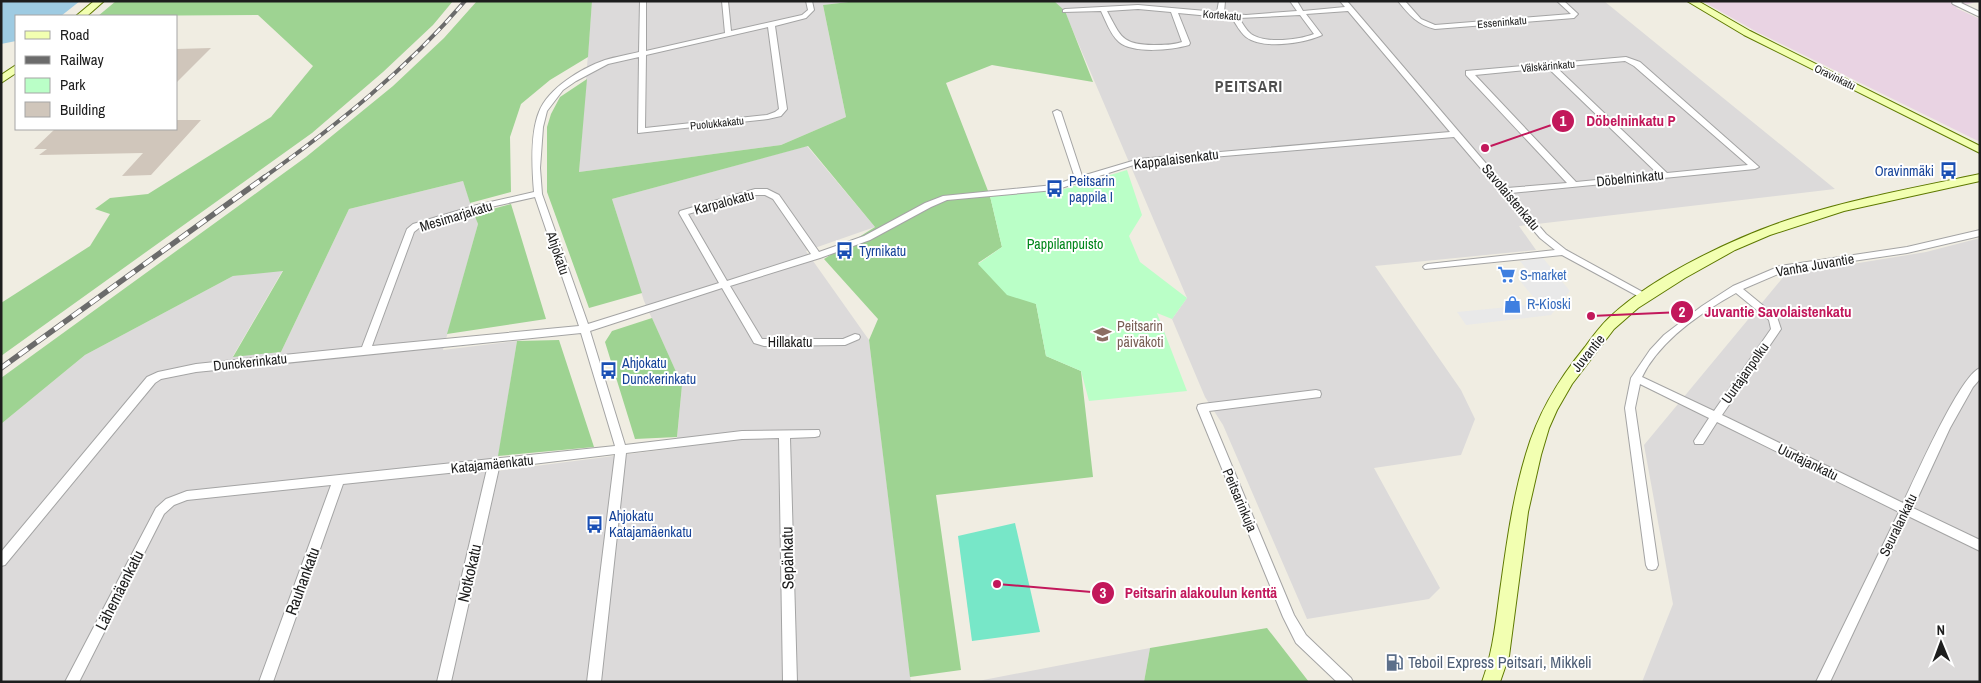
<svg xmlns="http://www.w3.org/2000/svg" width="1981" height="683" viewBox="0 0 1981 683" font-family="'Archivo Narrow',sans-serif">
  <rect width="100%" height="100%" fill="#f0ede2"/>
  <path fill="#dcdada" d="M592 1H857L823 5 846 117 781 145 579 172Z
    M1051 1H1604L1835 189 1519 226 1536 250 1375 266 1461 390 1475 419 1461 455 1374 468 1440 588 1429 599 1307 619 1223 425 1205 397 1172 319 1187 298 1067 17Z
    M807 146 875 227 806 251 869 340 911 682H1V424L85 355 233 276 283 270 233 356 281 352 349 209 463 181 478 224 443 350 517 341 496 471 676 448 682 385 644 301 612 199Z
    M1980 238V682H1642L1673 604 1644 445 1785 275 1926 252Z
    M1150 648 1144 682H973Z"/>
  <path fill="#e9d3e3" d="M1702 1H1979L1956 8 1980 19V142L1757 32Z"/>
  <path fill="#9ed392" d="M116 1H453L433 25 383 72 312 133 1 356V303L90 246 110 214 95 209 110 198 148 194 271 117 313 66 258 15 98 16Z
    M477 1H592L588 57 550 80 521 104 510 137 511 192 470 203 463 181 349 209 281 352 233 357 283 271 233 276 85 355 1 424V378L306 157 393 86 444 38Z
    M857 1H1054L1065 11 1093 82 992 65 946 83 990 196 1002 247 978 263 1036 304 1046 356 1081 371 1093 477 936 495 961 670 910 677 869 340 878 319 824 259 875 227 808 146 612 199 642 293 589 308 547 192V127L551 114 560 97 587 79 579 172 781 145 846 117 823 5Z
    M511 204 546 319 447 334 478 224 474 214Z
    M652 318 682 385 677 437 635 439 605 342 612 331Z
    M559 340 594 447 498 456 517 341Z
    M1267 628 1309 682H1144L1150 648Z"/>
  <path fill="#baffc7" d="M1127 170 1142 215 1129 236 1140 262 1187 298 1172 319 1157 313 1187 391 1089 401 1081 371 1046 356 1036 304 1007 295 978 264 1002 247 990 196 1064 189Z"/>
  <path fill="#77e7c8" d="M1015 523 1040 632 972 641 958 536Z"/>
  <path fill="#e9e9e9" d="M1543 258 1570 291 1551 315 1466 325 1457 312 1539 304 1520 281 1527 280 1519 272 1527 270 1520 261Z"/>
  <path fill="#9ecbe2" d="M1 1H80L61 16H16V41L1 44Z"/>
  <path fill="#d0c6bb" d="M211 48 176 83V49Z
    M176 120H201L151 175 122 176 143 153 39 155 47 149H34L55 129H176Z"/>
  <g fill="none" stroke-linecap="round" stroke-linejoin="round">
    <defs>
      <path id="street" d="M640 1H646V51L725 33 722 1H728L731 31 802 15 808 10 806 1H812L814 10 806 18 775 26 787 109 781 116 768 119 638 133 639 57 608 64 576 81 563 90 547 111 543 127 540 168 542 194 588 324 719 283 679 213 680 211 755 189H767L779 195 819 252 864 236 925 203 943 196 1054 185 1075 178 1053 112 1057 110 1061 112 1082 176 1139 159 1450 132 1348 11 1306 14 1322 35 1320 36C1303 43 1263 50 1246 37 1240 32 1236 24 1232 18L1178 13 1190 43 1189 45C1172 50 1133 54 1119 42 1110 34 1106 21 1101 11L1063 12V10L1065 9 1138 5 1217 12 1219 1H1225L1224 13 1246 15 1297 11 1290 1H1297L1303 11 1345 7 1340 1H1347L1507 188 1567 183 1466 75V71L1626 57 1640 62 1759 167 1755 169 1511 193 1546 234 1566 250 1648 295 1650 297 1648 299 1645 300 1562 255 1425 269 1423 267 1425 265 1428 264 1555 250 1540 238 1454 137 1140 163 1055 190 947 200 931 207 870 240 820 258 730 286 762 339H843L855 334 859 335 860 337 859 339 845 345 764 346 754 343 722 288 590 331 625 445 742 431 819 430 820 433 819 436 815 437 790 438 797 682H783L779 438 742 439 626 453 601 682H587L615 454 499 468 451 682H437L487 469 343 484 273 682H259L331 485 187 500 174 505 164 514 79 682H65L156 508 166 499 187 491 615 446 581 333 196 372 161 379 155 383 5 565 1 566V552L147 377 158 372 196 364 362 347 407 229 413 224 477 205 534 192C532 168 530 134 539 112 548 88 582 68 605 60 615 57 627 55 639 52ZM1138 9 1171 12 1182 42C1173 45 1164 45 1154 45 1122 45 1121 37 1107 11ZM1300 15 1314 34C1299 40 1265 44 1251 34 1246 30 1243 24 1239 18ZM768 27 779 109 775 112 767 115 645 128 646 55ZM1625 61 1634 66 1748 165 1667 173 1556 67ZM1548 68 1658 174 1576 182 1475 75ZM755 195H765L773 199 811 254 727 281 688 214ZM535 197 579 326 372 346 414 232 419 228 482 209Z
        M1398 1H1405L1421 19 1435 25 1571 14 1557 1H1564L1578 14 1574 18 1435 29C1418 25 1409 15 1398 1Z
        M1954 1H1964L1961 3 1980 12V17L1953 4 1952 3Z
        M1980 230V236L1907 253 1785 271 1743 289 1777 317 1781 329 1722 415 1903 503C1914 480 1960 375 1980 368V379L1973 387 1950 428 1913 508 1980 540V551L1908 516 1830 682H1816L1899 512 1717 422 1703 444H1695L1694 441 1709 418 1640 384 1635 408 1658 565 1656 569 1652 570 1648 569 1646 565 1625 408 1631 378 1650 350 1664 335 1702 306 1733 286 1780 266 1907 247ZM1736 293 1769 320 1771 329 1714 411 1642 377C1660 340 1702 312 1736 293Z
        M1316 390 1320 391 1321 394 1320 397 1209 411 1294 615 1306 635 1351 678 1353 682H1337L1296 643 1283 617 1197 408 1198 405 1202 404Z"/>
      <path id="secondary" d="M94 1H104L87 16H76Z
        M1687 1H1698L1750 31 1980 146V153L1744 35Z
        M16 65V73L1 83V75Z
        M1980 174V181L1844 211 1770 235 1735 250 1685 278 1638 308 1614 329 1572 384 1557 410 1549 428 1541 455 1528 512 1509 656 1500 682H1482C1494 649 1496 618 1501 584 1507 541 1513 497 1526 454 1538 413 1558 380 1585 347 1593 336 1601 325 1611 316 1655 275 1739 235 1797 217 1857 198 1919 187 1980 174Z"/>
    </defs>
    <use href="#street" stroke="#a4a4a4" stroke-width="2"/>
    <use href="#secondary" stroke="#5e7900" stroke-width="2"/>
    <use href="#street" fill="#fff" fill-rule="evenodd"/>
    <use href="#secondary" fill="#f2ffb1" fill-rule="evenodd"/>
    <defs>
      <path id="rail-far1" d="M263 178C337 125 406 70 465 1"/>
      <path id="rail" d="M1 368 265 177"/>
    </defs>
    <use href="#rail-far1" stroke="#6b6b6b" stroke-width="4"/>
    <use href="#rail" stroke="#6b6b6b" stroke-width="5.5"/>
    <use href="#rail-far1" stroke="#fff" stroke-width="2.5" stroke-dasharray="8" stroke-linecap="butt"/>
    <use href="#rail" stroke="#fff" stroke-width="4" stroke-dasharray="11" stroke-linecap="butt"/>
  </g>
  <defs>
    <symbol id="bus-bare" viewBox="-9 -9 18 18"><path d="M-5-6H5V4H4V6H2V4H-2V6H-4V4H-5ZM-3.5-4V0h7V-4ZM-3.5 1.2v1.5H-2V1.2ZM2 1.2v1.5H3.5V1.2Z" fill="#1a4fb4" stroke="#fff" stroke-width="2.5" paint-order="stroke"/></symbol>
    <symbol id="supermarket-bare" viewBox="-9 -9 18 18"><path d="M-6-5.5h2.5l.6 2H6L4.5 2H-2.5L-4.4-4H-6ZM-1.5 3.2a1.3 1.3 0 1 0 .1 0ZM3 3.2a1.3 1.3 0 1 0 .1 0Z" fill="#3f7fe0" stroke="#fff" stroke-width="2.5" paint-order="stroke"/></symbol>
    <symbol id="shop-bare" viewBox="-9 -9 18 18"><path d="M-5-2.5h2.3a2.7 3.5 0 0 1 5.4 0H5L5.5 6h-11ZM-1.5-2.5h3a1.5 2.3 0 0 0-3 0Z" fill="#3f7fe0" stroke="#fff" stroke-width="2.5" paint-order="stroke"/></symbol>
    <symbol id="school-bare" viewBox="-9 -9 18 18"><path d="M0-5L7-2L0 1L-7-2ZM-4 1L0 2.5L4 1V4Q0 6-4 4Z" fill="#8d6e63" stroke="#fff" stroke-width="2.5" paint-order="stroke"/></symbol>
    <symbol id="fuel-bare" viewBox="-9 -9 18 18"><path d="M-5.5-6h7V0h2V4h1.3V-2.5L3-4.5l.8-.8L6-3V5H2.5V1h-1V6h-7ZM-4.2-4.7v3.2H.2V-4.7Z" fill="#5c6f8a" stroke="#fff" stroke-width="2.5" paint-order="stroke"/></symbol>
  </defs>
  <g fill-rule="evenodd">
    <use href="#bus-bare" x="1936" y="158" width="25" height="25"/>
    <use href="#bus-bare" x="1042" y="176" width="25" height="25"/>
    <use href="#bus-bare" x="832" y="238" width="25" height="25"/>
    <use href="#supermarket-bare" x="1494" y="262" width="25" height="25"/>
    <use href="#shop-bare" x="1500" y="292" width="25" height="25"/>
    <use href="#school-bare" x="1090" y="322" width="25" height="25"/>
    <use href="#bus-bare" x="596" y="358" width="25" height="25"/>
    <use href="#bus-bare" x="582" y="512" width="25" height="25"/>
    <use href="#fuel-bare" x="1382" y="650" width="25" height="25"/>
  </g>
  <g text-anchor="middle" stroke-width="4" stroke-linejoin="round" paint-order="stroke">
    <g font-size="11" fill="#1d1d1d" stroke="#fff">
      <text transform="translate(1222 15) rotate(4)" y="4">Kortekatu</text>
      <text transform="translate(1502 22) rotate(-5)" y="4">Esseninkatu</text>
      <text transform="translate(1548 66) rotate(-5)" y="4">Välskärinkatu</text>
      <text transform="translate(1835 77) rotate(26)" y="4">Oravinkatu</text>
      <text transform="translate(717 123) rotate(-6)" y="4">Puolukkakatu</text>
    </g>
    <g font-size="14" fill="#1d1d1d" stroke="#fff">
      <text transform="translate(1176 159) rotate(-7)" y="5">Kappalaisenkatu</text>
      <text transform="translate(1630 178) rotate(-6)" y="5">Döbelninkatu</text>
      <text transform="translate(1511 197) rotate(50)" y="5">Savolaistenkatu</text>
      <text transform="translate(724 202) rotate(-15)" y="5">Karpalokatu</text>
      <text transform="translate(456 216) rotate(-17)" y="5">Mesimarjakatu</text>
      <text transform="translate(558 253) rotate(71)" y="5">Ahjokatu</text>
      <text transform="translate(1815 265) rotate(-10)" y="5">Vanha Juvantie</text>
      <text x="790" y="347">Hillakatu</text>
      <text transform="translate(1588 353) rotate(-51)" y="5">Juvantie</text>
      <text transform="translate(250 362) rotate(-6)" y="5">Dunckerinkatu</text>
      <text transform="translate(1745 373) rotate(-55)" y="5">Uurtajanpolku</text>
      <text transform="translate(1808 462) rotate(26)" y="5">Uurtajankatu</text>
      <text transform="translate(492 464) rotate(-6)" y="5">Katajamäenkatu</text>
      <text transform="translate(1240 500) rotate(67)" y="5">Peitsarinkuja</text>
      <text transform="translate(1898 525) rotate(-64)" y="5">Seuralankatu</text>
    </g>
    <g font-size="14" fill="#164399" stroke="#fff" text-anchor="start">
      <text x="1934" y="176" text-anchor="end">Oravinmäki</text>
      <text x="1069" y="186">Peitsarin<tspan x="1069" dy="16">pappila I</tspan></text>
      <text x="859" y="256">Tyrnikatu</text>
      <text x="622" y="368">Ahjokatu<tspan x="622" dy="16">Dunckerinkatu</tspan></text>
      <text x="609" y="521">Ahjokatu<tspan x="609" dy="16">Katajamäenkatu</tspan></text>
    </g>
    <g font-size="14" fill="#00861a" stroke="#fff">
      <text x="1065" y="249">Pappilanpuisto</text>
    </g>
    <g font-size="14" fill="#366cbe" stroke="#fff" text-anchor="start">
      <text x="1520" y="280">S-market</text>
      <text x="1527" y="309">R-Kioski</text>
    </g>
    <g font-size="14" fill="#785e54" stroke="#fff" text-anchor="start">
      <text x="1117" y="331">Peitsarin<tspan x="1117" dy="16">päiväkoti</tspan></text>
    </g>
    <g font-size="16" font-weight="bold" letter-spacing="1" fill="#505050" stroke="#fff">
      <text x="1249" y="92">PEITSARI</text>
    </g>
    <g font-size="16" fill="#1d1d1d" stroke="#fff">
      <text transform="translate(787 558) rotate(-91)" y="6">Sepänkatu</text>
      <text transform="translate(469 573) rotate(-77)" y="6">Notkokatu</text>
      <text transform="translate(302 581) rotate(-70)" y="6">Rauhankatu</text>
      <text transform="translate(119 590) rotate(-63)" y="6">Lähemäenkatu</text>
    </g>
    <g font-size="16" fill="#4e5e75" stroke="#fff" text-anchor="start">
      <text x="1408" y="668">Teboil Express Peitsari, Mikkeli</text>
    </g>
  </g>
  <path fill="none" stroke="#c2185b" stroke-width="2" d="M1485 148L1563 121M1591 316L1682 312M997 584L1103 593"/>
  <g fill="#c2185b" stroke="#fff" stroke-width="2">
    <circle cx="1485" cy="148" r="5"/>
    <circle cx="1591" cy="316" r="5"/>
    <circle cx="997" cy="584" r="5"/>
    <circle cx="1563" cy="121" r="12"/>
    <circle cx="1682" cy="312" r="12"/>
    <circle cx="1103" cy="593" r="12"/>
  </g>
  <g font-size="15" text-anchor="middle" font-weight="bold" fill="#fff">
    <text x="1563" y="126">1</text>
    <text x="1682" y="317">2</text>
    <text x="1103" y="598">3</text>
  </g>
  <g font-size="15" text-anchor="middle" font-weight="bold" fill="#c2185b" stroke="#fff" stroke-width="4" stroke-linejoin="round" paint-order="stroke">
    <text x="1631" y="126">Döbelninkatu P</text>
    <text x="1778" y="317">Juvantie Savolaistenkatu</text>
    <text x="1201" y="598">Peitsarin alakoulun kenttä</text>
  </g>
  <rect width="1981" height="683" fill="none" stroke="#1d1d1d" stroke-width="5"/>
  <rect x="15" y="15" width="162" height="115" fill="#ffffff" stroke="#a5a5a5"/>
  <rect x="25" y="31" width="25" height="8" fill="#f2ffb1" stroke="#a5a5a5"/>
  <text x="60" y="40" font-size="15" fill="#1d1d1d">Road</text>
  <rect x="25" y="56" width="25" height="8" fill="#6b6b6b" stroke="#a5a5a5"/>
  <text x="60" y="65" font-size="15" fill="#1d1d1d">Railway</text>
  <rect x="25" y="78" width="25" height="15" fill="#baffc7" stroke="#a5a5a5"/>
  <text x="60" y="90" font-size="15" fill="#1d1d1d">Park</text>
  <rect x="25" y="102" width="25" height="15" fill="#d0c6bb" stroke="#a5a5a5"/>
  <text x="60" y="115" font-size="15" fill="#1d1d1d">Building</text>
  <g transform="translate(1941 643) rotate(359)" stroke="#ffffff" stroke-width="4" paint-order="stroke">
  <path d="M0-4L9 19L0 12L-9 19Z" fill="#1d1d1d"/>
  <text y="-8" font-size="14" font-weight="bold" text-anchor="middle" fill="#1d1d1d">N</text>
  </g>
</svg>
